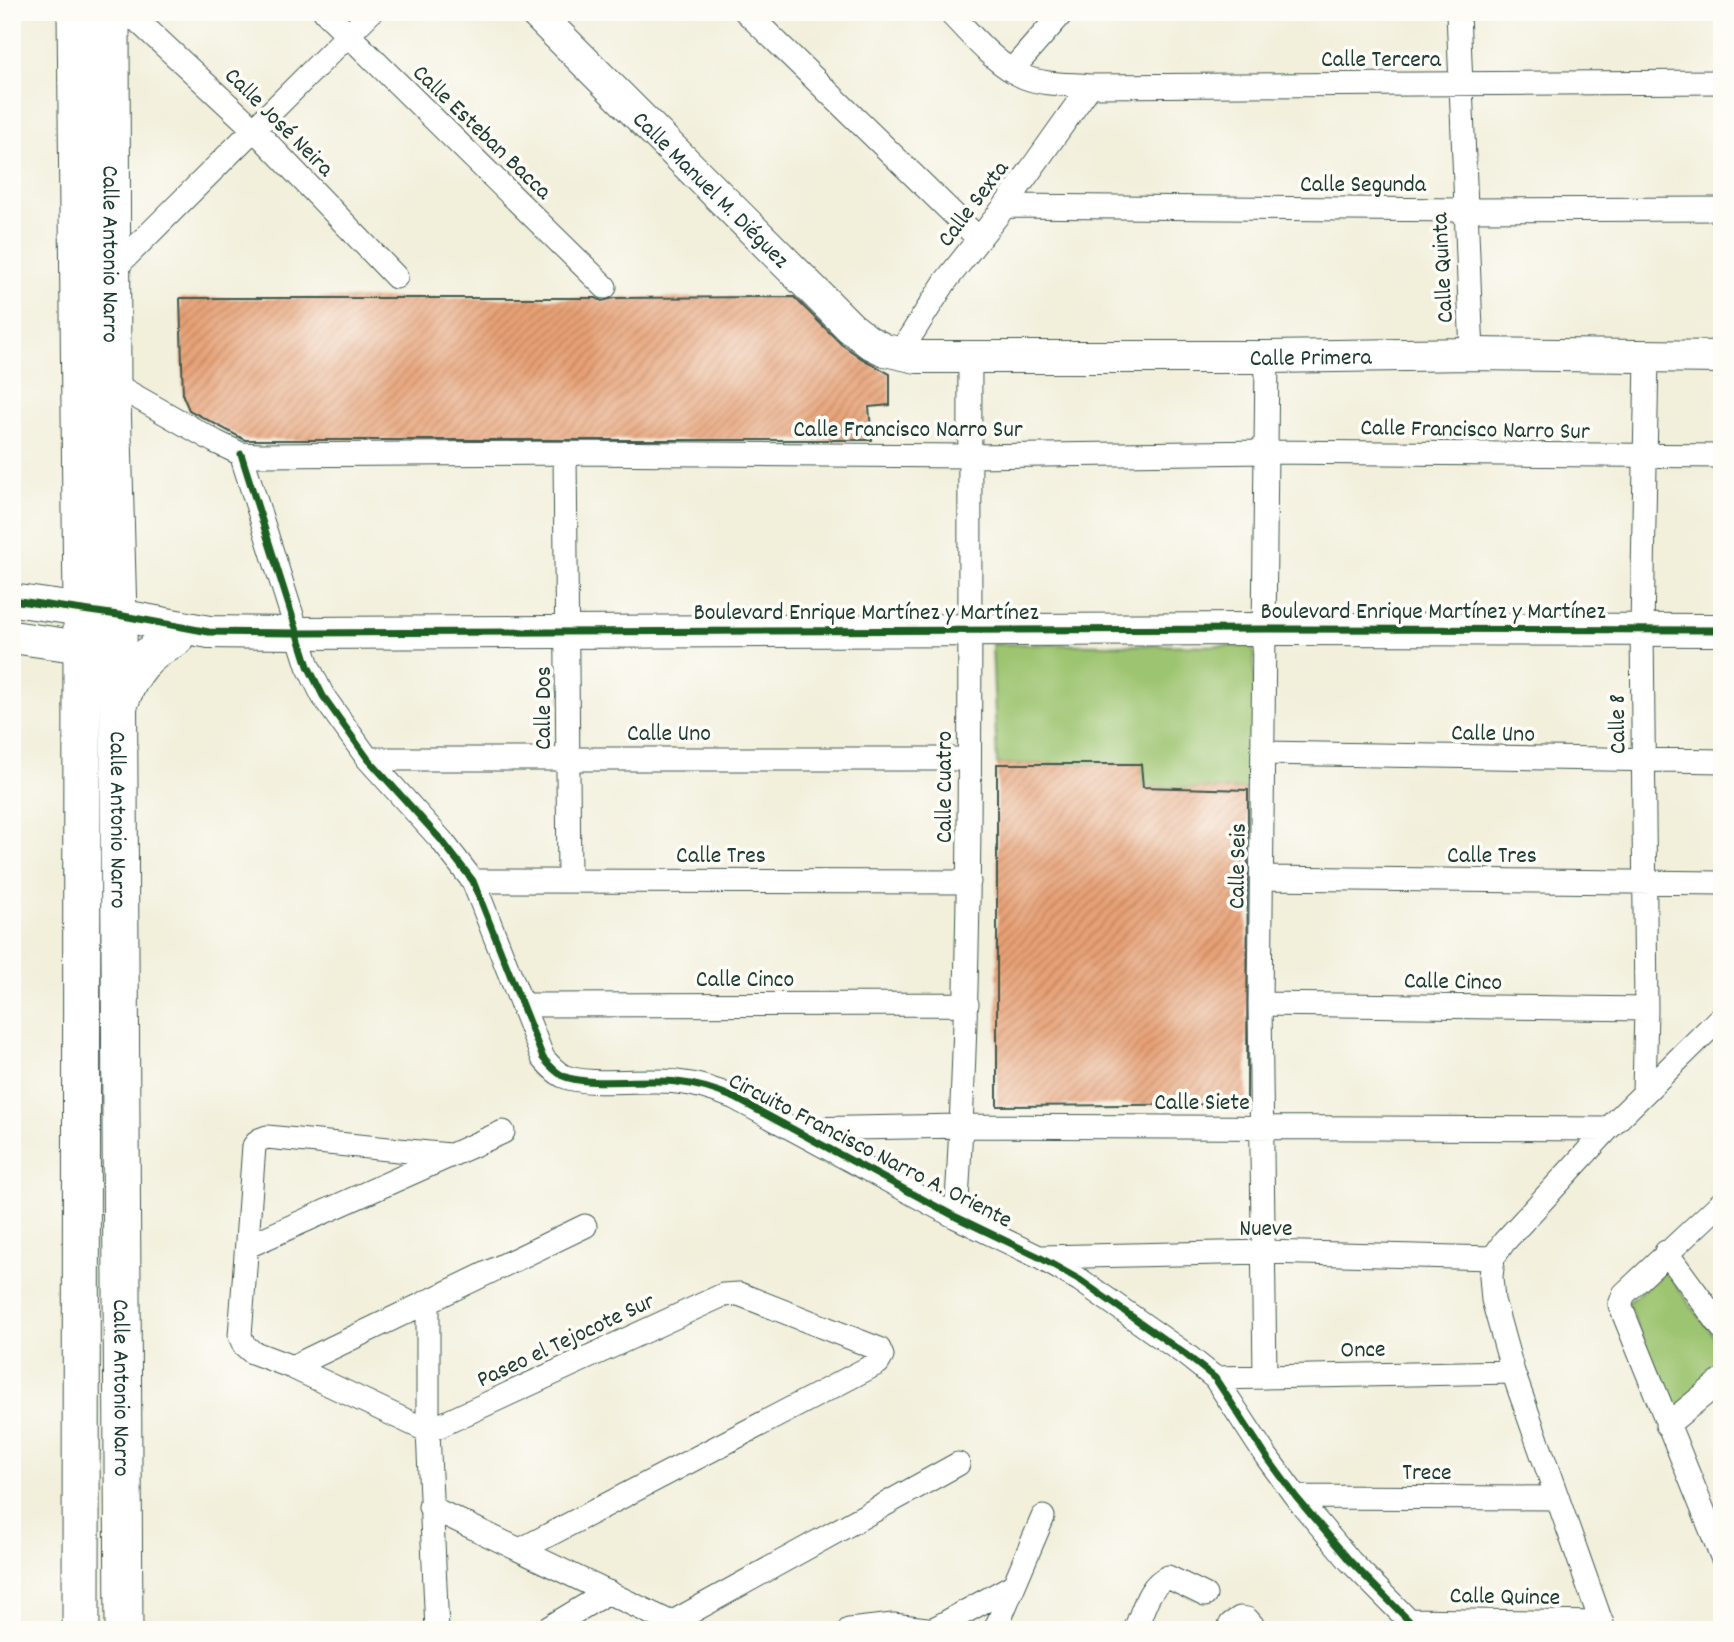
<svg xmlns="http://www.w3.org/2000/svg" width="1734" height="1642" viewBox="0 0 1734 1642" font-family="Dekko,sans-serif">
  <defs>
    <pattern id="building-hatch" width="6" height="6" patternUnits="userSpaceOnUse" patternTransform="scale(1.75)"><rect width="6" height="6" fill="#e8a075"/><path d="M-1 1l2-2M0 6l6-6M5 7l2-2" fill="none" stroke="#bb8461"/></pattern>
  </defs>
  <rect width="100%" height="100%" fill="#fdfcf7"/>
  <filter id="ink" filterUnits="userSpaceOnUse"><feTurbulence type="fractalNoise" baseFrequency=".0143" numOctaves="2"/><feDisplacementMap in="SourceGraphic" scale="14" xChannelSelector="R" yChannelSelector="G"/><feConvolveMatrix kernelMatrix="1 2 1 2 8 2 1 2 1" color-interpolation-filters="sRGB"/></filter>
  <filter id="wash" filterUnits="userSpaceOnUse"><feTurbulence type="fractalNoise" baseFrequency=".00686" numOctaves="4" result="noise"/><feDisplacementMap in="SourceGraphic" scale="28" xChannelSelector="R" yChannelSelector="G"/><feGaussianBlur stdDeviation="1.57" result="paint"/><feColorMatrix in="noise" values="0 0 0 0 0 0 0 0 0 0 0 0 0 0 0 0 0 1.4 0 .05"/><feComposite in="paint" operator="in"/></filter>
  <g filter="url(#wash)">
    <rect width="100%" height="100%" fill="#f2efdb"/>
    <path fill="#9dc46f" stroke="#5e8052" stroke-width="2" d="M992 644 1254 646 1256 790 1143 787 1141 764H997Z
      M1666 1271 1722 1347V1371L1673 1411 1627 1303Z"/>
    <g id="blocks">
      <path fill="url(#building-hatch)" d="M794 297 841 344 861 358 890 374V405L869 407 872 440H245L189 410 183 396 180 298H596L602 301 614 298Z
        M997 764H1141L1143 787 1248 790 1247 1104 997 1106Z"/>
    </g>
  </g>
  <g filter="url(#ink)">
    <use href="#blocks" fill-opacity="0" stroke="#3f584d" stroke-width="2"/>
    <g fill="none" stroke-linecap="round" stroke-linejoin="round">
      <defs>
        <path id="street" d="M118 12 138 21 254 129 396 277
          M325 12 605 287
          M746 12 979 239
          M949 12C971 34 995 65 1024 77 1044 85 1069 84 1090 86L1722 82
          M1458 12 1472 354
          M1012 70 1063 12
          M1005 206 1465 210 1722 209
          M113 270 371 12
          M899 354 945 282 1005 206 1090 86
          M112 383 216 442 241 454 261 455 565 453 970 456 1267 452 1722 456
          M565 453 569 879
          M241 454 308 666 323 696 368 759 442 841 473 881 543 1058C549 1065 555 1072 563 1076 587 1087 648 1078 677 1082 698 1084 716 1090 735 1098L956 1217 1039 1257 1080 1280 1185 1354 1215 1378 1266 1456 1296 1497 1350 1561 1418 1630
          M1264 753 1722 761
          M368 759H969
          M1262 878 1722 883
          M473 881 969 882
          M1260 1004 1646 1009
          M524 1005 967 1004
          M1644 1092 1646 1009 1642 629 1647 356
          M799 1129 962 1126 1608 1129
          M449 1155 267 1137 259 1140 254 1146 240 1336 244 1345 252 1352 292 1367 428 1431 723 1295 739 1294 879 1349 882 1356 878 1363 520 1550
          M1722 1202 1624 1294 1620 1305 1722 1557
          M956 1217C974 931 969 644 970 357
          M248 1246 503 1132
          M1666 1252 1722 1328
          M1041 1257 1265 1252 1493 1258
          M428 1301V1431L437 1630
          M292 1367 585 1226
          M1265 1375 1260 1004 1267 357
          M1215 1378 1513 1372
          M1667 1425 1722 1380
          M1296 1497 1558 1498
          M430 1507 682 1628
          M1408 1620 1602 1623
          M671 1623 958 1464
          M545 1630 608 1592
          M849 1630 893 1625 935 1630
          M932 1630 1012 1586
          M995 1630 1043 1517
          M1135 1630C1143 1611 1148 1585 1168 1577L1205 1595
          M1228 1630 1231 1624 1240 1618 1247 1619 1253 1626 1252 1630
          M1604 1630 1513 1372 1493 1300 1491 1277 1493 1258 1504 1242 1608 1129 1722 1016"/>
        <g id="secondary">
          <path id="s1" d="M535 12 850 327 869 342 885 350 917 357H1267L1472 354 1722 357"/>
          <path d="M12 600 118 615 209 632 296 633 1265 629 1722 630"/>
          <path d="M12 637 82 647H105"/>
        </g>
        <g id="primary">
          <path d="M76 12 82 609 81 1630"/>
          <path id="s2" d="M111 12 112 400 118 615 124 1630"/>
          <path d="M120 702C131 671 146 653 175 638"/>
        </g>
      </defs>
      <use href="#street" stroke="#3f584d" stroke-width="25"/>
      <use href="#secondary" stroke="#3f584d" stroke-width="34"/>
      <use href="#primary" stroke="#3f584d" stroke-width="39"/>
      <use href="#street" stroke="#fff" stroke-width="23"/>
      <use href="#secondary" stroke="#fff" stroke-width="32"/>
      <use href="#primary" stroke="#fff" stroke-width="37"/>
      <defs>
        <path id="cycleway" d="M241 454 308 666 323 696 368 759 442 841 473 881 543 1058C549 1065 555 1072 563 1076 587 1087 648 1078 677 1082 698 1084 716 1090 735 1098L956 1217 1039 1257 1080 1280 1185 1354 1215 1378 1266 1456 1296 1497 1350 1561 1418 1630
          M12 600 118 615 209 632 296 633 1265 629 1722 630"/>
      </defs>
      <use href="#cycleway" stroke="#fdfcf7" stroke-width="11"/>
      <use href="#cycleway" stroke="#1b5e20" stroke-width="7"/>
    </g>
  </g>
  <g text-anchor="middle" stroke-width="7" stroke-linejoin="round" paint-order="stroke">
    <g font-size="24" fill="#1f3d34" stroke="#fdfcf7">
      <text x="1381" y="66">Calle Tercera</text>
      <text transform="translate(280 121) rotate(45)" y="8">Calle José Neira</text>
      <text transform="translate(483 131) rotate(44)" y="8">Calle Esteban Bacca</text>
      <text x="1363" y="191">Calle Segunda</text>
      <text dy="8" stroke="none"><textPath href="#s1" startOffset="250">Calle Manuel M. Diéguez</textPath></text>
      <text transform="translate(972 203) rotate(-53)" y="8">Calle Sexta</text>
      <text dy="8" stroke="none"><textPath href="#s2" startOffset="242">Calle Antonio Narro</textPath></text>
      <text transform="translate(1441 268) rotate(-93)" y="8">Calle Quinta</text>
      <text dy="8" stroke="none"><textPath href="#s1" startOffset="914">Calle Primera</textPath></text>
      <text x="908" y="436">Calle Francisco Narro Sur</text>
      <text transform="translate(1475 428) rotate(1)" y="8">Calle Francisco Narro Sur</text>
      <text x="1433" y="618">Boulevard Enrique Martínez y Martínez</text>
      <text x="866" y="619">Boulevard Enrique Martínez y Martínez</text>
      <text transform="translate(542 708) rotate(-90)" y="8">Calle Dos</text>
      <text transform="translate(1616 724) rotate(-91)" y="8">Calle 8</text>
      <text x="669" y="740">Calle Uno</text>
      <text transform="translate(1493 732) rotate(1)" y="8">Calle Uno</text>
      <text transform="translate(943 787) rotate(-90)" y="8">Calle Cuatro</text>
      <text dy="8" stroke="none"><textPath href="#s2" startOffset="808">Calle Antonio Narro</textPath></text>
      <text x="721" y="862">Calle Tres</text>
      <text x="1492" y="862">Calle Tres</text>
      <text transform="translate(1236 866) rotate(-89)" y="8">Calle Seis</text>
      <text x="745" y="986">Calle Cinco</text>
      <text transform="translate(1453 980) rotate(1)" y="8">Calle Cinco</text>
      <text x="1202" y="1109">Calle Siete</text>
      <text transform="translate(871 1149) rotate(27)" y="8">Circuito Francisco Narro A. Oriente</text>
      <text x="1266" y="1235">Nueve</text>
      <text transform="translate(565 1339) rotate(-25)" y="8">Paseo el Tejocote Sur</text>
      <text transform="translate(1363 1348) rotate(-1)" y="8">Once</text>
      <text dy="8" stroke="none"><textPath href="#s2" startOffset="1376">Calle Antonio Narro</textPath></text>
      <text x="1427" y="1479">Trece</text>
      <text transform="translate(1505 1595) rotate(1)" y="8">Calle Quince</text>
    </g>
  </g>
  <rect width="1734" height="1642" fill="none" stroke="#fdfcf7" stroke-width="42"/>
</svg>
